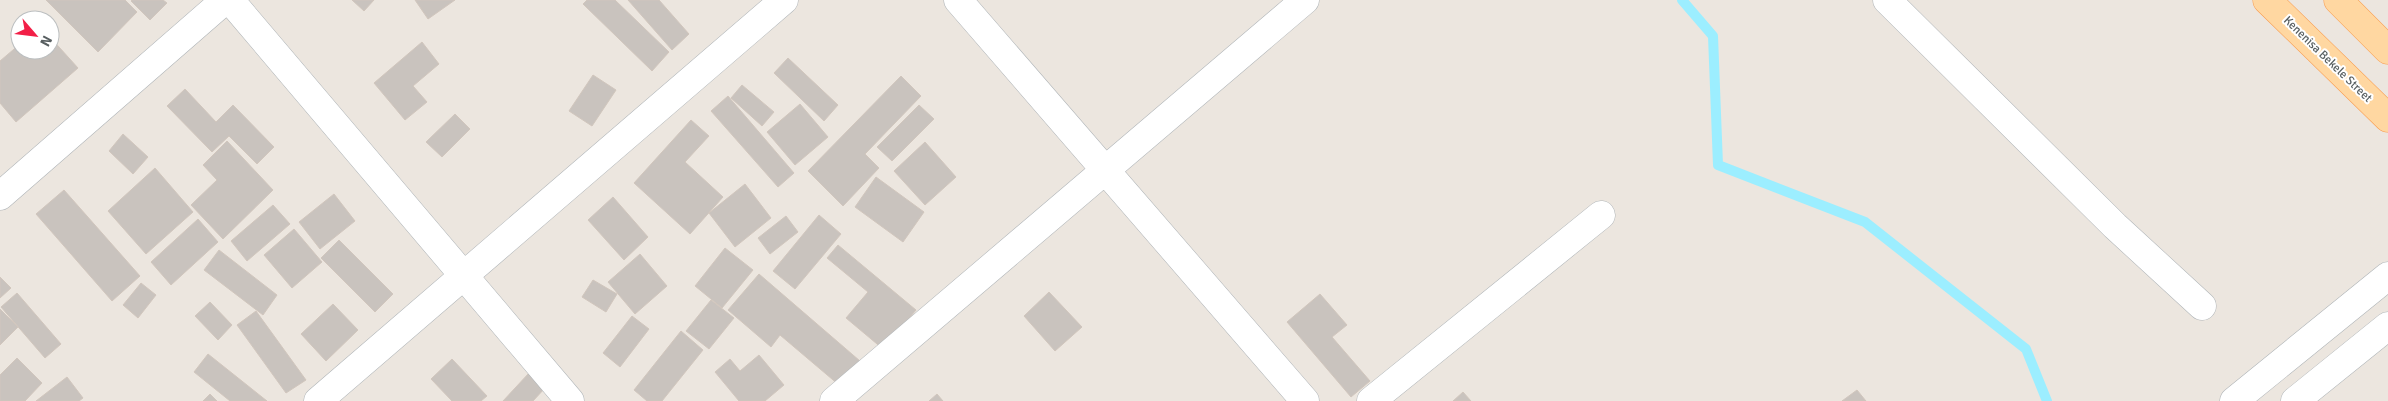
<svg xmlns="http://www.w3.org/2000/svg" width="2388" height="401" viewBox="0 0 2388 401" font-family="Signika,sans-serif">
  <rect width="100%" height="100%" fill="#ece6df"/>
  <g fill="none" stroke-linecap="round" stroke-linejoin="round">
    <path stroke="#9ceeff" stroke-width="10" d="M1682 0 1713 36 1718 165 1865 222 2026 349 2047 401"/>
  </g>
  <path fill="#c9c3be" stroke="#d1c6bd" d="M46 0H125L137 12 98 52Z
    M132 0H163L167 3 150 20 131 1Z
    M352 0H374L364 11Z
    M415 0H455L428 19Z
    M587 0H615L669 52 652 71 583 4Z
    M628 0H659L689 34 672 50Z
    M50 37 78 68 16 122 0 103V61L20 44V50H50Z
    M422 42 439 64 413 86 427 102 405 120 374 83Z
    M788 58 838 105 824 121 774 73Z
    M593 75 616 90 592 126 569 111Z
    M901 76 921 96 865 154 879 168 843 206 808 171Z
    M742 85 774 112 762 126 731 98Z
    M185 89 216 122 233 105 274 147 257 164 229 136 212 152 167 106Z
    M728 96 794 173 778 187 711 111Z
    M800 104 828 137 795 165 767 132Z
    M919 105 934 119 892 161 877 147Z
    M455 114 470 129 442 157 426 142Z
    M691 120 709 136 685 162 723 197 690 234 634 183Z
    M123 134 148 157 133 174 109 151Z
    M227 141 273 190 223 239 191 205 217 180 203 165Z
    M925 142 956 177 925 205 894 171Z
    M155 168 193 212 146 254 108 211Z
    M876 177 924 212 903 242 855 207Z
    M745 184 771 218 735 247 709 213Z
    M64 190 140 276 112 301 36 214Z
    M334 194 355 221 320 249 299 222Z
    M613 197 648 237 624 260 588 220Z
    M273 205 290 224 247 261 231 241Z
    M819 215 841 234 795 289 773 271Z
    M786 216 798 232 770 254 758 238Z
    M198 219 218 242 171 285 151 262Z
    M294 229 322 262 292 288 264 255Z
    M339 240 393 294 375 312 321 258Z
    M838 245 916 310 883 349 846 318 868 292 827 258Z
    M725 248 753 270 722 308 695 286Z
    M219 250 277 295 263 315 204 270Z
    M640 254 667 286 635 314 608 282Z
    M759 274 860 361 839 385 780 335 771 347 728 310Z
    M0 277 11 288 0 298Z
    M593 280 617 294 606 312 582 297Z
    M141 283 156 295 138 318 123 305Z
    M1049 292 1082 327 1055 351 1024 316Z
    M17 293 61 344 45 358 1 307Z
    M1320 294 1347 325 1332 337 1370 381 1351 397 1287 322Z
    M711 300 734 318 709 349 686 331Z
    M210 302 232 325 218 340 195 316Z
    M333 304 358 330 326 361 301 334Z
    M0 309 18 327 0 345Z
    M256 311 306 380 286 393 237 325Z
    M632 316 649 329 620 367 603 353Z
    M681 331 703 350 662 401H647L634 390Z
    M208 354 267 401H230L194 372Z
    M759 355 784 385 765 401H739L715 372 730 359 740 371Z
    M17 358 42 383 25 401H0V375Z
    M452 359 487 396 481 401H452L431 379Z
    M529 373 545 388 533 401H503Z
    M67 377 83 398 79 401H36Z
    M1857 390 1866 401H1842Z
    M1463 392 1471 401H1453Z
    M210 394 217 401H203Z
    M937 394 943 401H929Z"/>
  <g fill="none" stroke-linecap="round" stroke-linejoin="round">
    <defs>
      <path id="minor" d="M230 0 570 401
        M958 0 1305 401
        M1887 0 2115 226 2202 306
        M0 196 225 0
        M318 401 784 0
        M834 401 1305 0
        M1371 401 1601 215
        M2234 401 2388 276
        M2295 401 2388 326"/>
      <path id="major" d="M2267 0 2388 118
        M2338 0 2388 50"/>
    </defs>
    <use href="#minor" stroke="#b0b5b8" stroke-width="29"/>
    <use href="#major" stroke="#f99a4c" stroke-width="29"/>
    <use href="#minor" stroke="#fff" stroke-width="28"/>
    <use href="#major" stroke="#ffd7a1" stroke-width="28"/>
  </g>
  <g text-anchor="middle" stroke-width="4" stroke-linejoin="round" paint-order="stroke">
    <g font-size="12" fill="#585f61" stroke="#fff">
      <text transform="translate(2328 59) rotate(44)" y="4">Kenenisa Bekele Street</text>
    </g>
  </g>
  <g transform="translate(35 35) rotate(118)"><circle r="24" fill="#ffffff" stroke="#bcbfc0"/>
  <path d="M0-4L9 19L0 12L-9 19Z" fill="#f21f47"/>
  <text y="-8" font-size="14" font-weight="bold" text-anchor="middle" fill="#585f61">N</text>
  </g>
</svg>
